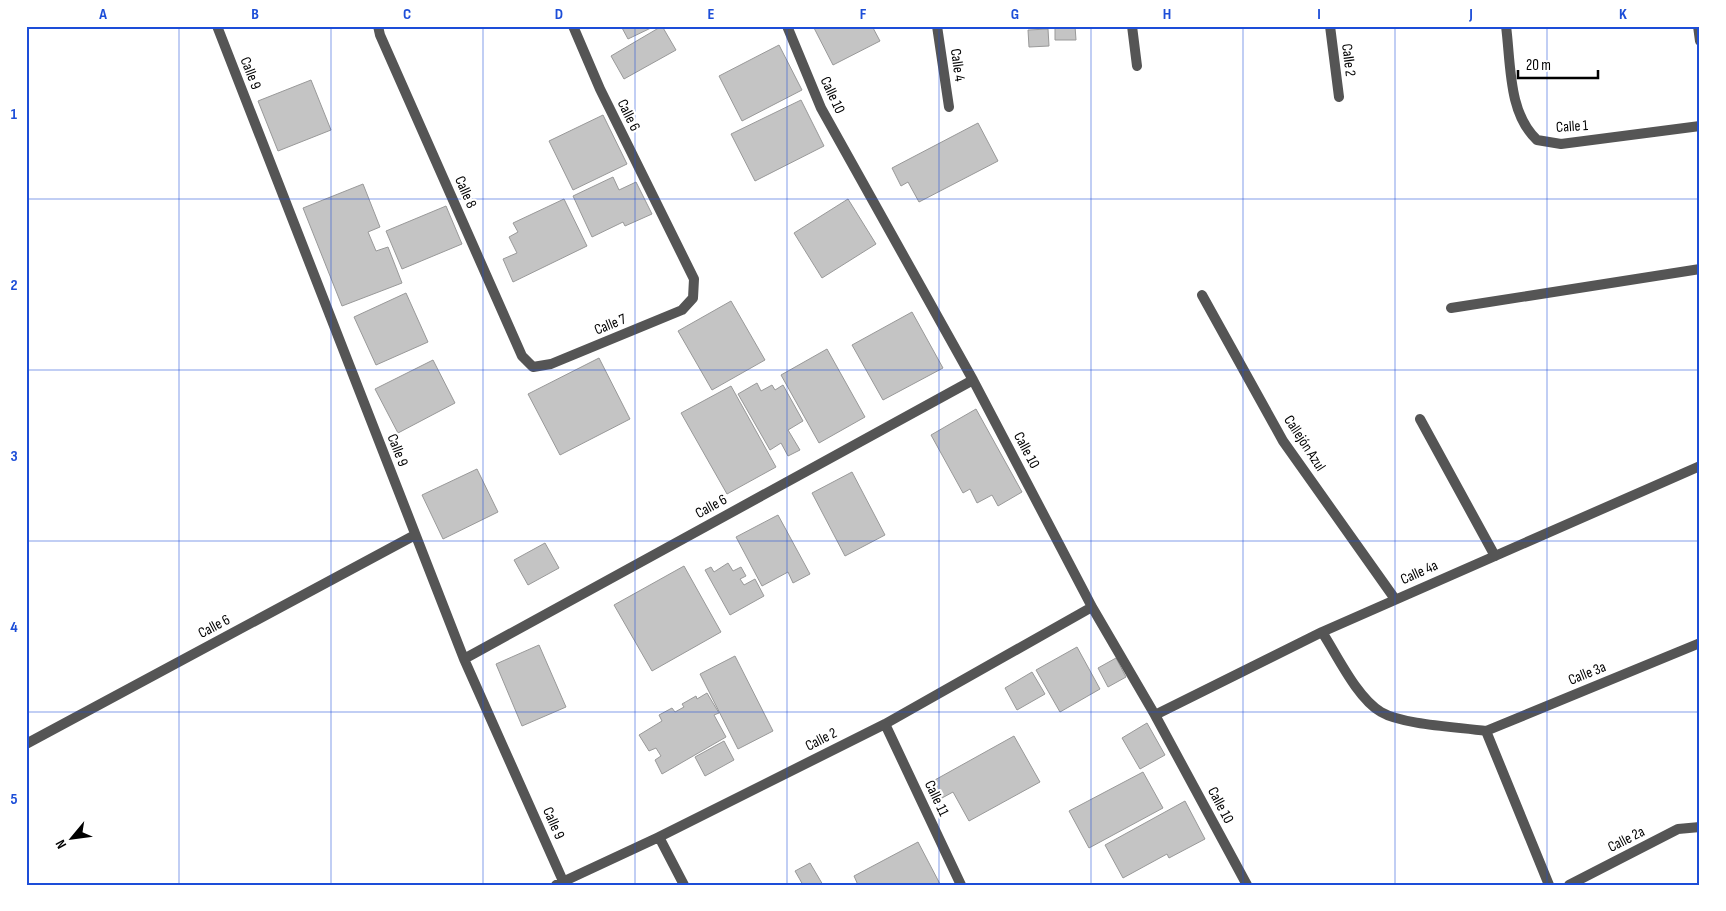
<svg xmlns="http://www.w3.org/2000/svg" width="1726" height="911" viewBox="0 0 1726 911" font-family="'Sofia Sans Condensed',sans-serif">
  <rect width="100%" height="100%" fill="#fff"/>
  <path fill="#c4c4c4" stroke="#999" d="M621 26H655L628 39Z
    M662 26 676 50 624 79 611 56Z
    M813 26H872L880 41 833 65Z
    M1055 26H1075L1076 40H1055Z
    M1048 29 1049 46 1029 47 1028 30Z
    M779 45 802 90 742 121 719 76Z
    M311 80 331 130 278 151 258 101Z
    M801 100 824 146 755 181 731 134Z
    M603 115 627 164 573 190 549 141Z
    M978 123 998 161 919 202 908 182 901 186 892 168Z
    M613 177 619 190 636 182 652 214 625 226 623 222 592 237 573 196Z
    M363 184 380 227 368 232 376 251 388 247 402 283 342 306 303 208Z
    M564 199 587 246 513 282 503 259 517 253 509 237 518 232 513 223Z
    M848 199 876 244 822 278 794 233Z
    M446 206 462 244 402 269 386 231Z
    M406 293 428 342 376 365 354 317Z
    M731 301 765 360 712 390 678 331Z
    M912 312 943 368 883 400 852 345Z
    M827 349 865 417 819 443 781 375Z
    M599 358 630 419 560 455 528 394Z
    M433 360 455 403 398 433 375 389Z
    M757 383 761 391 772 385 775 390 783 385 803 421 788 430 800 450 788 456 781 443 770 450 738 394Z
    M731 386 776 467 727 494 681 413Z
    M976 409 1022 492 998 506 992 495 977 503 970 489 963 493 931 435Z
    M477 469 498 512 443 539 422 495Z
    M852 472 885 535 845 556 812 493Z
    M778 515 810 574 793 583 788 572 762 586 736 537Z
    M545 543 559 568 528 585 514 560Z
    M728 563 733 571 741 567 746 576 740 579 744 585 755 579 764 596 730 615 705 570 711 567 714 572Z
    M684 566 721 632 652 671 614 605Z
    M539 645 566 707 522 726 496 664Z
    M1077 647 1100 689 1060 712 1036 670Z
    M735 656 773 731 738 749 700 674Z
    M1116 658 1126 677 1108 687 1098 668Z
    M1032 672 1045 694 1017 710 1005 688Z
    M707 693 719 713 714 715 726 737 662 774 655 760 661 756 656 748 649 751 639 735 662 721 659 715 672 708 675 712 684 707 682 704 696 696 697 699Z
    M1147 723 1165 755 1140 769 1122 738Z
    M1014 736 1040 782 969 821 953 792 942 798 933 781Z
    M724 741 734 760 705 776 695 757Z
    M1143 772 1163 808 1089 848 1069 811Z
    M1185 801 1205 839 1169 858 1167 854 1123 878 1105 845Z
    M918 842 940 884 858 885 854 876Z
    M810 863 823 885H803L795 871Z"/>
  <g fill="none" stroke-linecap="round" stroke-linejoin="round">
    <path stroke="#555" stroke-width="10" d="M217 26 464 659 563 881
      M378 26 380 35 522 356 533 367 551 364 682 310 693 298 694 279 600 89 573 26
      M787 26 821 108 973 380 1092 607 1155 715 1247 885
      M937 26 949 107
      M1132 26 1137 66
      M1330 26 1339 97
      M1506 26C1511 64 1508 113 1537 140L1561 144 1700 126
      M1698 26 1700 41
      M1202 295 1283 441 1395 599
      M1451 308 1700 269
      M1420 419 1495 556
      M1322 632C1337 655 1357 698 1381 712 1403 725 1459 727 1486 731L1549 885
      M464 659 973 380
      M1155 715 1322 632 1700 466
      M885 724 961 885
      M1486 731 1700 643
      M26 744 415 535
      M659 837 684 885
      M556 885 659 837 885 724 1092 607
      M1569 885 1678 829 1700 827"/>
  </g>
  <path fill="none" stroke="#1d4ed8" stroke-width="1" stroke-opacity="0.55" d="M179 26V885M331 26V885M483 26V885M635 26V885M787 26V885M939 26V885M1091 26V885M1243 26V885M1395 26V885M1547 26V885M26 199H1700M26 370H1700M26 541H1700M26 712H1700"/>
  <g text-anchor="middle" stroke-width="4.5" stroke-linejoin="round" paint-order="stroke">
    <g font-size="15" fill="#000" stroke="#fff">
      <text transform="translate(1349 60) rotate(83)" y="5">Calle 2</text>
      <text transform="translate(958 65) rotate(82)" y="5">Calle 4</text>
      <text transform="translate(251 73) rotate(69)" y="5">Calle 9</text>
      <text transform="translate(833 95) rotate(65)" y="5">Calle 10</text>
      <text transform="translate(629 115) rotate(64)" y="5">Calle 6</text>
      <text transform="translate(1572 126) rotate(-4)" y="5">Calle 1</text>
      <text transform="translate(466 192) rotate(66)" y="5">Calle 8</text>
      <text transform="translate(610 324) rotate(-22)" y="5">Calle 7</text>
      <text transform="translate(1305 443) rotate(57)" y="5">Callejón Azul</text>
      <text transform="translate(398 450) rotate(69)" y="5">Calle 9</text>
      <text transform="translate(1027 450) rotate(62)" y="5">Calle 10</text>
      <text transform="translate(711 506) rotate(-29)" y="5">Calle 6</text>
      <text transform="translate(1419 572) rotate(-24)" y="5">Calle 4a</text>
      <text transform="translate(214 626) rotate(-28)" y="5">Calle 6</text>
      <text transform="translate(1587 673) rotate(-22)" y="5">Calle 3a</text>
      <text transform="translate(821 739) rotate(-27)" y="5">Calle 2</text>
      <text transform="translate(937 798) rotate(65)" y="5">Calle 11</text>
      <text transform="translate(1221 805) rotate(62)" y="5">Calle 10</text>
      <text transform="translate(554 823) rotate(66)" y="5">Calle 9</text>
      <text transform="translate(1626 839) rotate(-27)" y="5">Calle 2a</text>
    </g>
  </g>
  <rect width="1726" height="911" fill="none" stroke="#ffffff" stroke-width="55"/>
  <g transform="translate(72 838) rotate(241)" stroke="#ffffff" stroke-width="4" paint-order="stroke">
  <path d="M0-4L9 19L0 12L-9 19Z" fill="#000000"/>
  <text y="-8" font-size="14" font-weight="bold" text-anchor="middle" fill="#000000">N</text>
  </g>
  <path d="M1518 70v8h80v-8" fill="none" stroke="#000000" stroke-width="2.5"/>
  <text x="1526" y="70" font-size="15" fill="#000000" stroke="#ffffff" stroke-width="4" paint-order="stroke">20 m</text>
  <rect x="28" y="28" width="1670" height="856" fill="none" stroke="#1d4ed8" stroke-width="2"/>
  <g font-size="16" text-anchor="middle" font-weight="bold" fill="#1d4ed8">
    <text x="103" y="19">A</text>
    <text x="255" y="19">B</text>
    <text x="407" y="19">C</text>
    <text x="559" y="19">D</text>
    <text x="711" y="19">E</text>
    <text x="863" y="19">F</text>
    <text x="1015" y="19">G</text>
    <text x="1167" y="19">H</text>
    <text x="1319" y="19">I</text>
    <text x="1471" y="19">J</text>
    <text x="1623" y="19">K</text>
    <text x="14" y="119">1</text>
    <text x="14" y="290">2</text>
    <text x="14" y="461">3</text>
    <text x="14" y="632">4</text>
    <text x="14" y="804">5</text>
  </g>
</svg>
